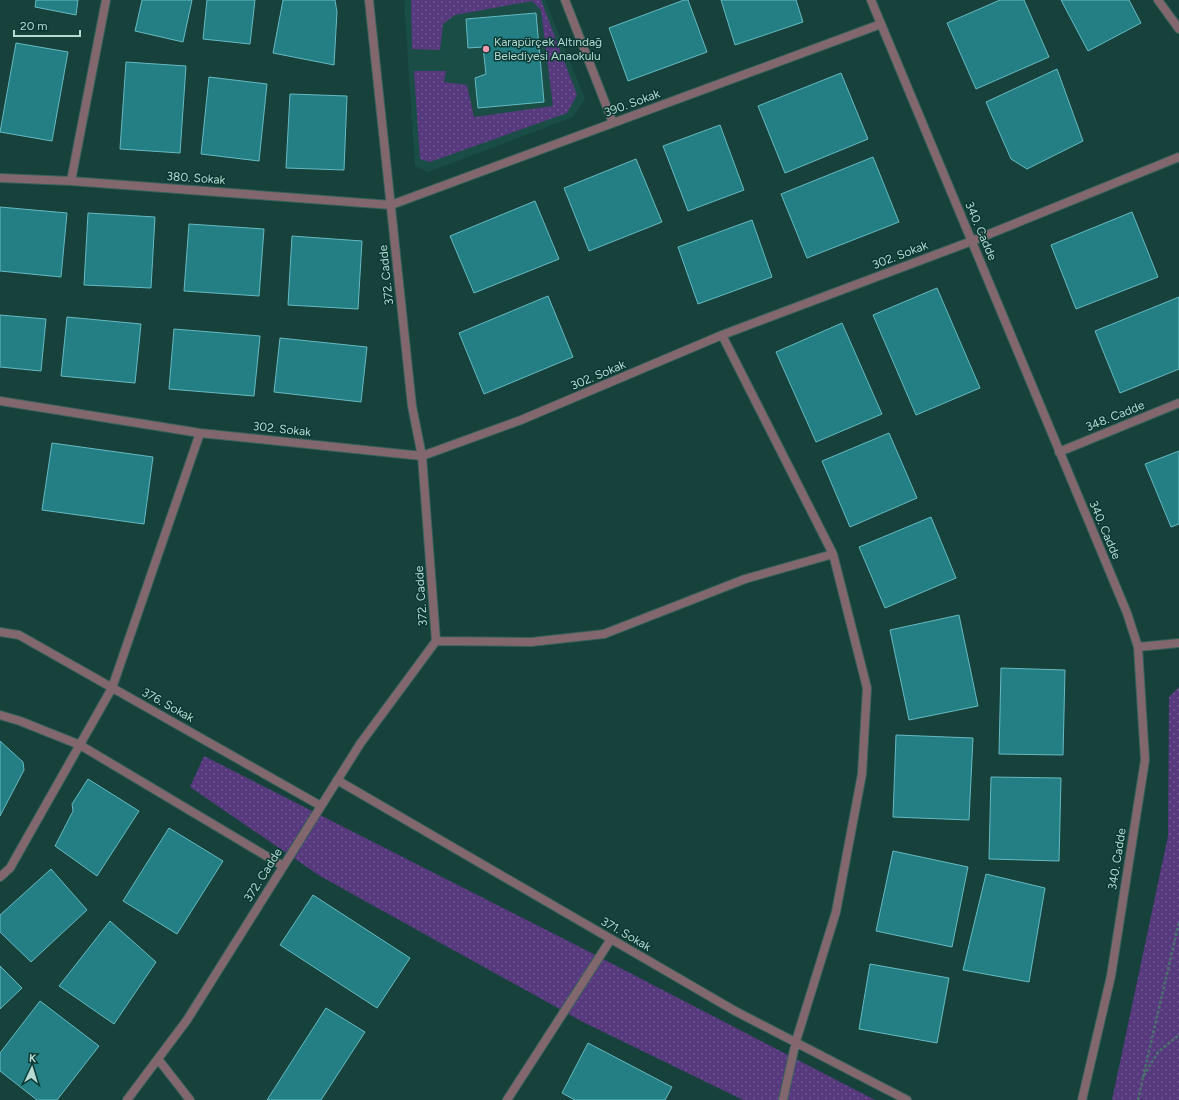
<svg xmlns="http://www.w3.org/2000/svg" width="1179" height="1100" viewBox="0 0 1179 1100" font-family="Figtree,sans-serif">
  <defs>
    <pattern id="grass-dots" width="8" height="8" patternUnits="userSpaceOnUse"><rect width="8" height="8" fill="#57397d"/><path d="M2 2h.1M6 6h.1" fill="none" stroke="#6d558f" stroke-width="1.8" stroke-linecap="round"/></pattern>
  </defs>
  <rect width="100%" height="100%" fill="#17423c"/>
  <path fill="#1a4d45" d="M404 0H545L585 99 573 117 428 172 415 166Z"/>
  <path fill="url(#grass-dots)" d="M411 0H541L577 95 567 113 430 162 420 159 414 71H446L444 82 467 85 474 117 553 106 541 10 532 1 455 15 443 24 440 50 412 49Z
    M1179 687V1100H1112L1168 836 1169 697Z
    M204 756 574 944 875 1100H743L583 1022 320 876 190 787Z"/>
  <path fill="#247f85" stroke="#66bac0" d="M36 0H78L76 15 35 7Z
    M142 0H192L183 42 135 31Z
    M207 0H255L250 44 203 39Z
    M283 0H335L337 12 334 65 273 53Z
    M684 0H688L707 52 628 81 609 28Z
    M721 0H796L803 22 735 45Z
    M1000 0H1024L1049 57 976 89 947 23Z
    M1061 0H1129L1141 23 1088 51Z
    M536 13 544 102 478 108 475 78 486 74 483 47 468 48 466 19Z
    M16 43 68 52 52 141 0 132Z
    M126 62 186 66 180 153 120 149Z
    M1057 69 1083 141 1027 169 1011 159 986 102Z
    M841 73 868 139 785 173 758 106Z
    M209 77 267 84 259 161 201 154Z
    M290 94 347 96 344 170 286 168Z
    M720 125 744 190 688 211 663 146Z
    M873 157 899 222 807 258 781 194Z
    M636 159 662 222 589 251 564 188Z
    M535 201 559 259 474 293 450 236Z
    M0 207 67 213 61 277 0 271Z
    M1132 212 1158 277 1076 309 1051 245Z
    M88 213 155 217 151 288 84 285Z
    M752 220 772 277 698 304 678 247Z
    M189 224 264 229 259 296 184 291Z
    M292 236 362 241 358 309 288 305Z
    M937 288 980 388 916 415 873 315Z
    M548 296 573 357 484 394 459 333Z
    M1179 297V369L1120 393 1095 331Z
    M0 315 46 319 41 371 0 367Z
    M67 317 141 324 135 383 61 376Z
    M842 323 882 414 816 442 776 352Z
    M174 329 260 336 254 396 169 389Z
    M280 338 367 347 361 402 274 392Z
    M889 433 917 498 850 527 822 461Z
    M52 443 153 457 144 524 42 510Z
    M1179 451V524L1171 527 1145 464Z
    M931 517 956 578 885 608 859 547Z
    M959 615 978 706 909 720 890 630Z
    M1001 668 1065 670 1063 755 999 754Z
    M896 735 973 738 969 820 893 817Z
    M0 741 23 762 24 770 0 816Z
    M991 777 1061 778 1059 861 989 859Z
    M88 779 139 811 97 876 55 846 73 811 72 804Z
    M169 828 223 861 177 934 123 901Z
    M893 851 968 867 952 947 876 931Z
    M51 869 87 910 31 962 0 932V915Z
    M986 874 1045 888 1029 982 963 970Z
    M313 895 410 958 377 1008 280 945Z
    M110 921 156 962 114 1024 59 986Z
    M870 964 949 978 937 1043 859 1029Z
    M0 966 22 988 0 1009Z
    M40 1001 99 1046 57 1100H37L0 1071V1053Z
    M326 1008 365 1032 321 1100H267Z
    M588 1043 672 1087 665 1100H575L562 1093Z"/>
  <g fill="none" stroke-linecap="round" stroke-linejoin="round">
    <defs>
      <path id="minor" d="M565 0 613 123
        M1158 0 1179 29
        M0 178 71 181 391 205 881 24
        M71 181 106 0
        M722 335 833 554 867 688 862 774 836 912 796 1041 783 1100
        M0 401 200 433 422 456 521 420 722 335 972 241 1179 157
        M0 632 19 635 321 806
        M436 641 531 642 604 634 745 579 833 554
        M0 715 20 721 80 745 283 866
        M337 780 735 1011 907 1100
        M0 877 10 868 112 688 200 433
        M158 1059 190 1100
        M127 1100 187 1020 360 744 436 641 422 456 412 406 369 0
        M507 1100 611 939"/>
      <path id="tertiary" d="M871 0 1127 613 1138 647 1145 760 1111 976 1082 1100
        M1059 452 1179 403
        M1138 647 1179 643"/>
    </defs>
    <use href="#minor" stroke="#37615a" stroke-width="10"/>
    <use href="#tertiary" stroke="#37615a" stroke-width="10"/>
    <path stroke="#48726b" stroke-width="2.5" stroke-dasharray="3 2" stroke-linecap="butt" d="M1143 1077 1179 922
      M1138 1100 1143 1077 1158 1052 1179 1035"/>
    <use href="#minor" stroke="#83676e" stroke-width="8"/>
    <use href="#tertiary" stroke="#83676e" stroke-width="8"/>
  </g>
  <circle fill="#f19ab2" stroke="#0a3832" stroke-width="1.5" cx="486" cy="49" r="4"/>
  <g text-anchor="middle" stroke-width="3" stroke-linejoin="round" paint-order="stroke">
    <g font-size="12" fill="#b5dbd3" stroke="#0a3832" text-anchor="start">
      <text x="494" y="46">Karapürçek Altındağ<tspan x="494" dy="14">Belediyesi Anaokulu</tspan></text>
    </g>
    <g font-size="12" fill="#b5dbd3" stroke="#0a3832">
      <text transform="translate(632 103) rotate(-20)" y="4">390. Sokak</text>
      <text transform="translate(196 178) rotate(4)" y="4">380. Sokak</text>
      <text transform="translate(981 231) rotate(67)" y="4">340. Cadde</text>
      <text transform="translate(900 255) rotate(-21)" y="4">302. Sokak</text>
      <text transform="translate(386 275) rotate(-96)" y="4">372. Cadde</text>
      <text transform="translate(598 375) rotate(-23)" y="4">302. Sokak</text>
      <text transform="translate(1115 416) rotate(-22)" y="4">348. Cadde</text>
      <text transform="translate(282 429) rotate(6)" y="4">302. Sokak</text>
      <text transform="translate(1105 530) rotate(67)" y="4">340. Cadde</text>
      <text transform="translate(421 596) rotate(-94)" y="4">372. Cadde</text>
      <text transform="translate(168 705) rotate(29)" y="4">376. Sokak</text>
      <text transform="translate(1117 859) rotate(-81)" y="4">340. Cadde</text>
      <text transform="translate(263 875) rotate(-58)" y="4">372. Cadde</text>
      <text transform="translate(626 934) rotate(30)" y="4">371. Sokak</text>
    </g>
  </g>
  <g transform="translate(32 1068) rotate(4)" stroke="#0a3832" stroke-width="3" paint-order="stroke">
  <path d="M0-3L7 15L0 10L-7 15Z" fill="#b5dbd3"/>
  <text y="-6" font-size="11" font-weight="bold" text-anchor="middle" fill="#b5dbd3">K</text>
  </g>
  <path d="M14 30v6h66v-6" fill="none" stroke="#b5dbd3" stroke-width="2"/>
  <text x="20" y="30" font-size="12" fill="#b5dbd3" stroke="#0a3832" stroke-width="3" paint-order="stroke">20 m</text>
</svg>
